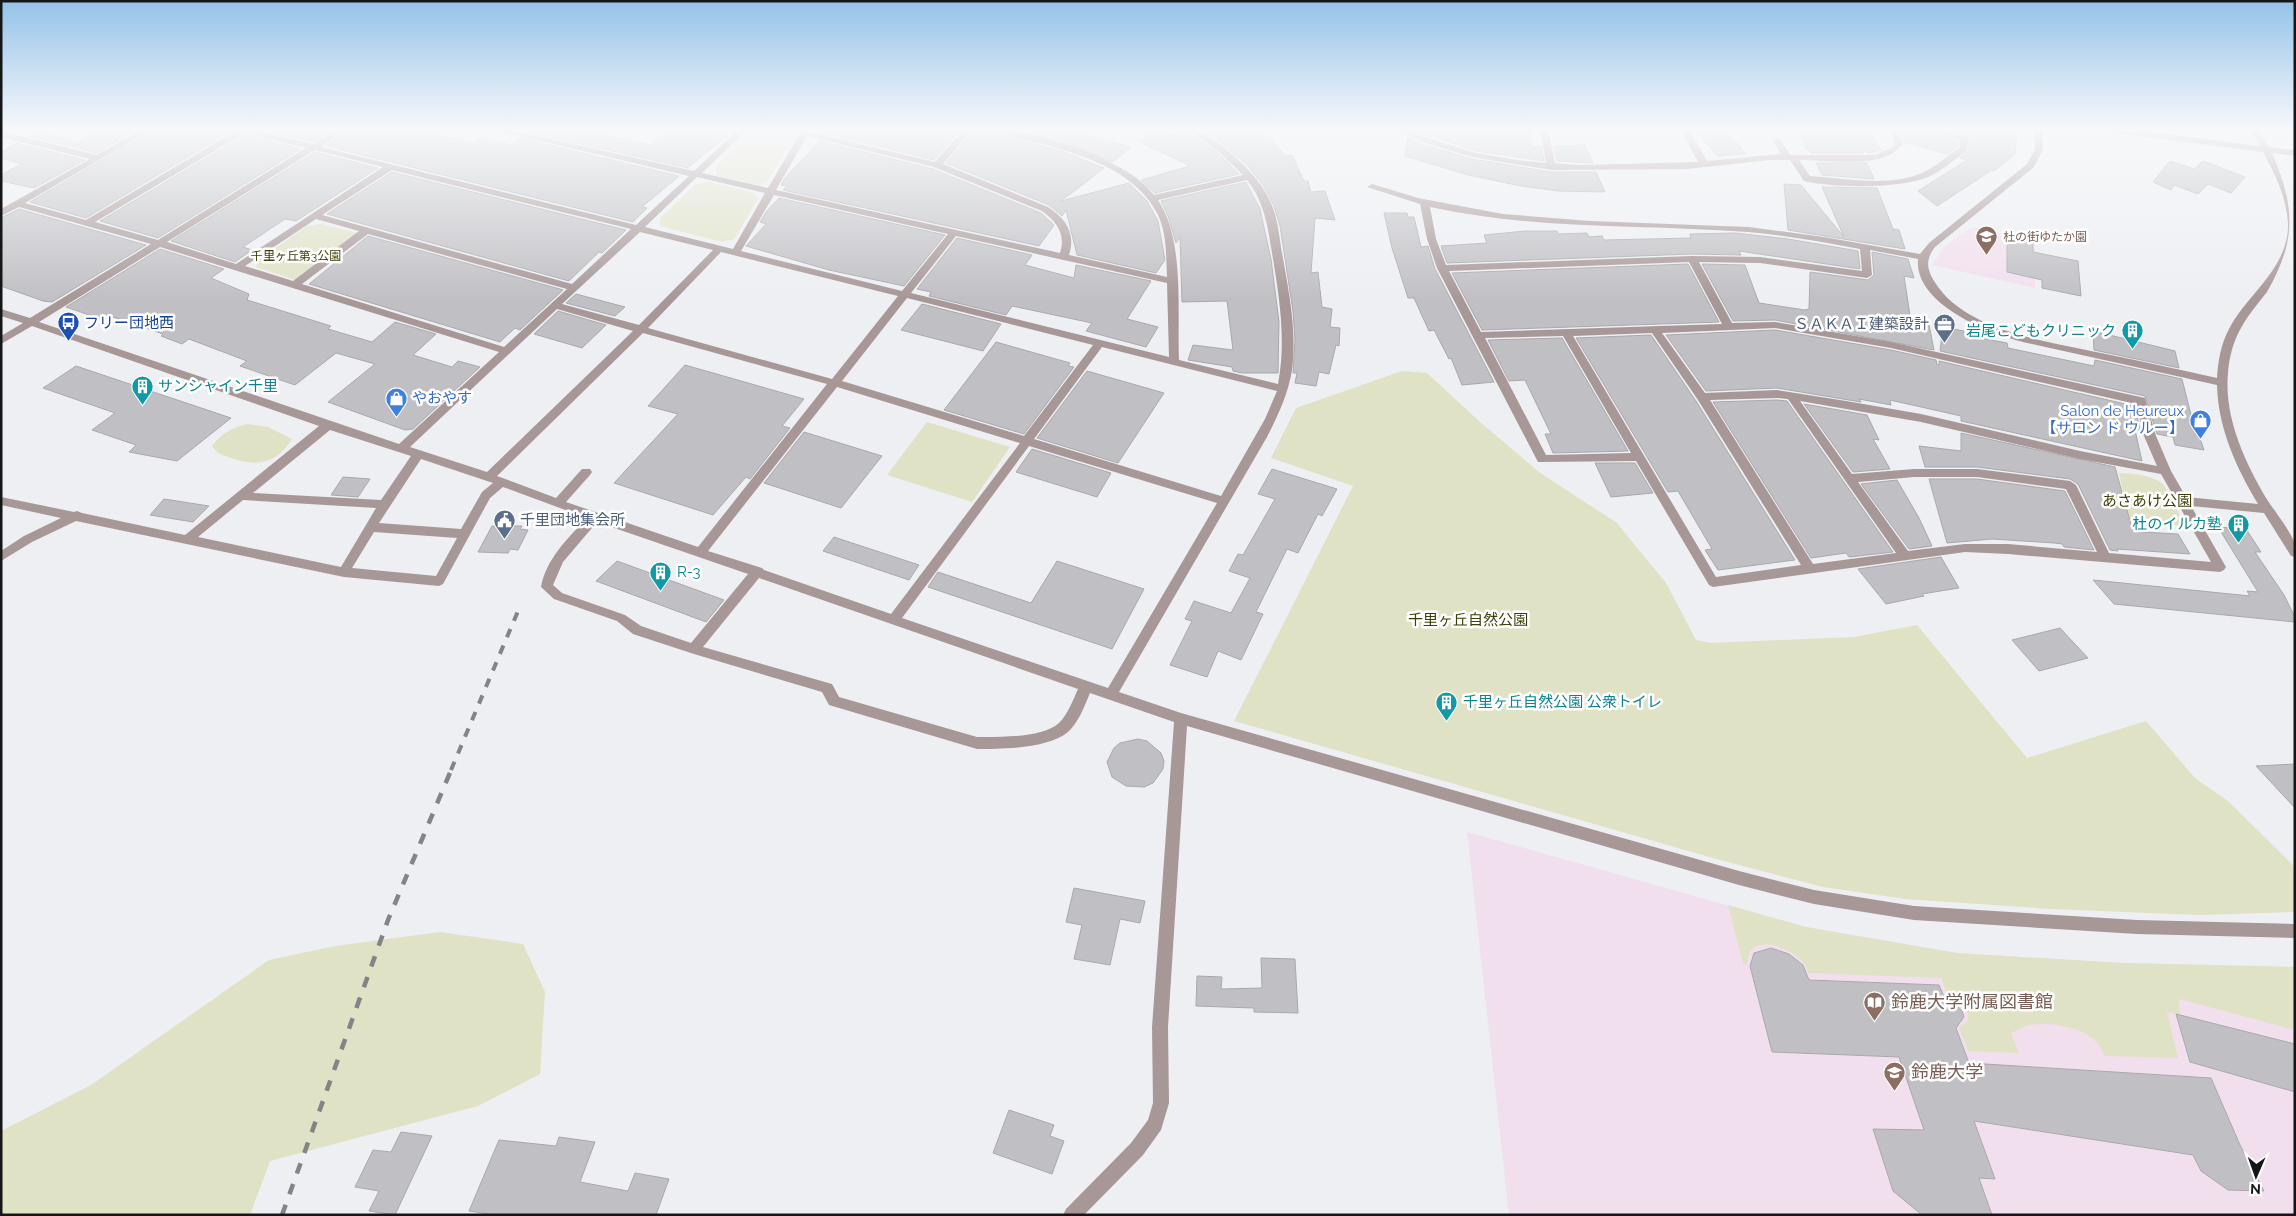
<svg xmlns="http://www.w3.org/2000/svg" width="2296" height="1216" viewBox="0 0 2296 1216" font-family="Raleway,'Noto Sans JP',sans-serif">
  <rect width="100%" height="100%" fill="#edeff3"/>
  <path fill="#f2dfee" d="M1972 227 2036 241 2035 288 1932 265 1945 246Z
    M1467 832 1805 927 1957 953 2123 963 2295 967V1215H1509Z"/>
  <path fill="#e0e2c6" d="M753 130H799L767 181 760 185 717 176 715 167Z
    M709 182 754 193 758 199 734 239 722 242 660 226V218L696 184Z
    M321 224 357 233 295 280 256 267 260 259 307 226Z
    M1402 371 1427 373 1480 422 1539 472 1617 523 1666 583 1696 640 1711 643 1854 637 1917 625 2027 758 2146 721 2195 778 2228 801 2295 867V912L2200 915 2051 909 1905 899 1823 887 1720 860 1234 721 1353 486 1271 458 1296 408Z
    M927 422 1010 447 972 502 887 475Z
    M247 424 268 427 292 439C276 464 258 467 231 458 223 455 217 454 212 446 222 433 231 428 247 424Z
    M2119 473C2135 474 2151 474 2164 485L2186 526 2095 520 2086 500 2125 502Z
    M1728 905 1806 927 1957 953 2123 963 2295 967V1030L2179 999 2180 1015 2167 1012 2178 1058 2105 1056C2102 1052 2100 1046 2097 1043 2082 1026 2050 1022 2029 1025 2023 1026 2017 1031 2011 1033L2019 1053 1968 1051 1959 1027C1980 1018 1961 1001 1948 996L1941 978 1808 973C1807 969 1806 965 1803 962 1793 951 1762 935 1750 952 1748 955 1748 960 1747 964H1743Z
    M440 932 523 944 545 992 540 1074 478 1106 270 1161 250 1215H1V1131L91 1085 269 960 335 946Z"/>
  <path fill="#c0c0c4" stroke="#a9a9ac" d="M98 130H136L97 153 29 136 37 132 77 142Z
    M153 130H233L86 218 30 202Z
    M263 130H332L313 142Z
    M348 130H418L474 143 480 138 511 145 520 138 679 176 642 207 647 208 633 222 326 146Z
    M529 130H612L607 135 651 145 667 130H706L727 135 688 168 527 132Z
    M832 130H960L934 160 827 134Z
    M974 130H997L1008 137 1064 152 1104 168 1061 201 1129 183 1147 201 1158 221 1165 260 1156 273 1077 255 1066 210 1062 216 1049 205 946 163Z
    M1019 130H1069L1131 147 1112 162 1060 140Z
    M1156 130 1171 135 1188 133 1217 152 1239 174 1155 193 1141 180 1190 166 1138 141Z
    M1217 130H1255L1271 139 1286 156 1292 155 1304 181H1308L1311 192 1325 191 1335 220 1315 218 1311 273 1318 272 1322 307 1332 309 1330 327 1340 328 1339 346 1336 345 1329 374 1319 372 1316 386 1295 383 1297 373H1293L1295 341 1293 311 1280 226 1274 206 1263 185 1247 165 1218 140 1204 132Z
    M1415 130H1530L1531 147 1541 146 1544 161 1476 151Z
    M1695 130H1726L1746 154 1718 156Z
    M1798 130 1870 131 1881 150 1868 153 1861 148 1863 153H1811L1810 150H1807Z
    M1900 130H1927L1958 141 1957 147 1947 154 1904 142Z
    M1949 130H2006L2017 133 2015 154 1994 171 1992 170 1937 206 1918 191 1967 160 1960 158 1968 151 1971 139Z
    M245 135 301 149 158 238 100 221Z
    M1408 137 1421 144 1472 159 1551 172H1596L1605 192 1558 191 1521 186 1468 175 1405 156Z
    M820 141 933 169 1041 213 1054 225 1039 246 783 190 787 186 781 185 785 178Z
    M17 143 85 160 34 188 1 181V175L21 164 1 158V152Z
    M1585 145 1593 163 1557 161 1553 146Z
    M315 152 378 168 296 221 285 219 243 247 252 250 235 262 171 241Z
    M2170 161 2194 169 2203 161 2245 177 2231 193 2208 184 2198 194 2174 185 2171 190 2153 182Z
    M1816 163H1867L1874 179 1822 175Z
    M392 172 626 230 602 253 599 252 569 281 327 214Z
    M1246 182 1260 209 1271 259 1279 322 1278 373H1242L1233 371 1232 367 1188 360 1193 345 1233 350 1227 301 1182 302 1180 237 1176 243 1168 216 1161 201Z
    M1784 184 1801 185 1844 237 1822 187 1877 188 1893 229 1899 230 1905 249 1788 230Z
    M779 198 945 235 904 286 829 270 746 246 766 224 760 222 766 212Z
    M19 209 146 245 52 302 43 301 1 286V218Z
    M1384 213H1407L1408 217H1414L1421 247 1428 246 1435 269 1494 382 1462 385 1451 358 1449 359 1434 330 1429 331 1414 298H1408L1392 248Z
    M1525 231H1557L1558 234 1587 233 1589 237 1602 236 1604 240 1691 238 1690 234 1735 233 1788 239 1858 251 1860 269 1739 251 1741 255 1692 254 1447 263 1441 246 1487 243 1484 235Z
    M368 236 560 289 563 290 520 330 515 328 500 342 309 284Z
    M957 238 1032 255 1025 265 1074 278 1076 265 1151 281 1127 319 1158 327 1146 347 1086 331 1092 323 1012 306 1006 315 929 296 931 292 917 289Z
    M2007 238 2033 243V252L2078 261 2081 296 2042 288V280L2007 272Z
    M160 249 224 269 211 278 249 294 247 300 331 326 328 329 372 342 395 322 436 334 413 355 452 367 458 361 480 367 413 429 405 430 328 402 375 364 336 353 295 385 240 366 247 361 189 339 182 344 161 336 163 334 107 315 101 319 66 307Z
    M1872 252 1908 259 1914 278 1904 276 1911 322 1929 325 1934 350 1775 320 1733 321 1702 264 1745 265 1759 303 1805 310 1809 309 1810 272 1868 280 1874 275Z
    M1688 264 1719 322 1482 330 1452 273Z
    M576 294 625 307 615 316 566 303Z
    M922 304 1001 324 983 351 901 330Z
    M558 311 606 325 582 348 534 334Z
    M1943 327 1964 331V335L2007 343 2008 348 2094 366 2095 360 2182 379 2194 427H2196L2204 450 2175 445 2173 437 2157 434 2145 396 1940 351Z
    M1775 330 1891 350 1936 360 1937 365H1939V361L2134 406 2141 431 2135 430 2142 461 1961 421V416L1890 400 1891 405 1859 399 1861 402 1777 388 1706 391 1666 335Z
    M2093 331 2175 351 2179 368 2094 350Z
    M1651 335 1696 401 1795 560 1718 570 1705 550 1712 549 1678 491 1668 492 1576 338Z
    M1562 338 1628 451 1553 453 1545 434H1551L1525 380 1509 381 1488 340Z
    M996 342 1070 363 1068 366 1074 367 1024 434 944 410Z
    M685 365 804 399 782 426 790 428 750 479 746 477 713 515 614 483 678 414 648 406Z
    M76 366 231 418 177 461 129 452 136 445 92 430 115 413 43 388Z
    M1087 371 1164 393 1118 463 1037 438Z
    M1777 400 1787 401 1893 552 1849 557 1846 553 1811 558 1713 402Z
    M1804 404 1867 415 1879 440 1873 439 1890 469 1853 472Z
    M804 432 882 456 841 508 764 483Z
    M1961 433 2115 467 2132 528H2141L2143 532 2178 534 2190 554 2117 549 2118 551 2110 550 2078 484 2070 479 1977 467H1925L1919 446 1961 451Z
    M1032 449 1111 473 1097 497 1016 472Z
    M1595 463H1635L1653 493 1611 497Z
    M1272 469 1337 489 1322 516 1318 514 1298 553 1287 549 1256 612 1263 614 1241 660 1218 651 1207 677 1170 665 1192 621 1185 619 1194 601 1231 613 1250 578 1229 571 1238 554 1243 555 1275 499 1258 494Z
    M343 477 370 479 358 497 331 495Z
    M1929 479H1977L2065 491 2094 550 2064 547 2062 544 2054 543 1992 539 1947 543Z
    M1897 480 1919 518 1932 546 1909 549 1861 484Z
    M164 499 209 506 193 522 150 515Z
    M492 526H522L520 529 528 530 518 550 510 549 508 553 478 552Z
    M2218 527 2246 529 2261 552H2255L2284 595 2295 617V622L2114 604 2093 580 2250 596 2247 591 2258 592Z
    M834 537 919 565 909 580 823 551Z
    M1941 557 1959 588 1922 594 1924 596 1886 604 1858 569Z
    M617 561 724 600 706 622 596 581Z
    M1057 561 1144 589 1112 649 928 587 938 572 1031 603Z
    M2060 628 2088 658 2039 671 2012 640Z
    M1138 739 1147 741 1161 753 1164 761 1163 769 1153 783 1144 787 1126 786 1112 777 1107 762 1114 748 1120 743Z
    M2295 764V808L2256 766Z
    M1074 888 1145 901 1140 923 1120 919 1110 965 1074 959 1082 925 1066 922Z
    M1771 948 1789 954 1803 965 1809 980 1939 985 1945 999 1953 1001 1962 1011 1964 1017 1956 1028 1969 1063 2211 1078 2240 1145 2264 1191 2228 1190 2201 1171 2193 1155 1974 1121 1995 1179 1979 1178 1992 1215H1922L1893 1191 1873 1129 1924 1130 1899 1057 1772 1052 1750 966 1754 953Z
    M1261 958 1295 959 1298 1013 1254 1012V1008L1196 1006 1197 976 1222 977 1221 989 1262 988Z
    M2176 1014 2295 1044V1092L2190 1062Z
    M1009 1110 1054 1125 1050 1136 1064 1141 1052 1174 993 1153Z
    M401 1132 432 1136 395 1215 369 1211 379 1191 355 1187 373 1150 391 1152Z
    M559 1137 595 1142 580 1182 628 1191 635 1173 669 1179 656 1215H495L469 1211 499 1140 556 1146Z"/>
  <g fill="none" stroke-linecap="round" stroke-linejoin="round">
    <path fill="#a79797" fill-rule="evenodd" d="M140 130H151L25 203 86 220 237 130H255L313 144 336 130H346L321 147 636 225 689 176 494 130H510L694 171 738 130H747L702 173 768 188 802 130H810L809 132 935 162 963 130H972L943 164 1048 207C1066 219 1076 233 1069 255L1167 277C1166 256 1167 232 1157 213 1137 174 1089 157 1050 146 1036 142 1009 138 999 130 1038 130 1132 162 1154 195L1243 175 1218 151 1187 130C1203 130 1214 139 1226 149 1244 164 1261 181 1270 201 1278 217 1279 236 1282 253 1289 292 1297 331 1292 370 1288 395 1278 415 1267 437L1119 692 1181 713 1739 871 1814 890 1914 906 2137 920 2295 924V938L2137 934 1914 920 1814 904 1739 885 1187 726 1168 1027 1169 1103 1161 1130 1143 1155 1084 1215H1063L1066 1209 1131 1143 1148 1120 1153 1103 1152 1027 1174 722 1090 693C1085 705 1079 721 1070 730 1051 749 1002 749 977 749L829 705 822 692 694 654 633 634 617 621 554 599 541 587C546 559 568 538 587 518L503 487 490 498 443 584 439 586 344 577 76 521 32 542 1 561V551L24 536 61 518 1 505V497L74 512 77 511 82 513 185 535 319 426 32 326 1 344V336L23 323 1 316V309L30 318 151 244 19 207 1 216V209L90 159 1 137V131L97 155ZM245 133 306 148 158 240 95 222ZM807 136 934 167 1042 211C1057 222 1066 234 1060 253L776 190ZM315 150 383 167 236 264 167 242ZM392 170 631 229 572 284 322 215ZM697 177 765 193 733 249 645 227ZM1247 180C1266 204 1268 230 1273 259 1280 301 1286 342 1278 384L1179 360C1177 311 1185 240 1158 200ZM774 195 948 234 902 291 741 251ZM316 219 359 231 293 281 245 266ZM640 232 713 250 639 325 562 304ZM368 234 567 289 504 347 302 284ZM956 236 1167 283 1169 357 911 293ZM160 247 499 352 399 444 39 322ZM721 252 898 296 832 379 648 328ZM907 298 1093 345 1024 436 842 381ZM557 309 633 331 487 472 410 447ZM643 333 827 384 698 547 566 502 590 475 592 472 590 469H582L556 498 497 476ZM1102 347 1277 391 1265 419 1221 496 1034 439ZM837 387 1020 443 891 614 764 570 762 568 708 551ZM330 430 411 456 381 500 253 493ZM1029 446 1217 503 1108 688 902 618ZM421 459 493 483 482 492 461 529 379 523ZM243 500 376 508 341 567 198 537ZM597 522 748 574 691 643 641 626 625 615 562 593 553 585 563 562ZM374 532 457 538 436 576 352 568ZM759 578 1078 689C1073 700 1068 714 1059 723 1043 738 999 737 977 737L839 697 832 684 703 647Z
      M1399 130H1410L1428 138 1476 153 1517 160 1546 163 1540 130H1548L1555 163 1579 165 1698 162 1681 130H1689L1707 161 1781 154 1773 141 1777 138 1780 139 1790 155H1875L1891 148 1895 144 1890 130H1898L1903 144C1884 170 1829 160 1799 160L1810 176C1846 178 1890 188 1924 172 1937 166 1947 156 1959 148L1960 140 1929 130H1943L1969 139 1966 151C1954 160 1942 171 1928 177 1899 189 1834 188 1804 181L1790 160H1770L1687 169 1551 170 1472 157 1422 142Z
      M2034 130H2042L2043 149 2034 167 1935 247C1926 259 1926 268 1934 281 1965 332 2048 341 2101 353 2140 361 2178 369 2217 378 2218 361 2221 344 2229 329 2247 294 2289 268 2288 224 2287 198 2275 174 2263 152L2116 133 2112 130H2137L2260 146 2251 130H2259L2269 147 2295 150V156L2272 153C2296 208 2296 241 2267 292 2245 319 2231 337 2228 373 2224 417 2244 460 2266 498 2273 509 2290 530 2294 542 2296 546 2295 553 2295 557L2291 556 2264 513 2191 506 2226 567 2224 570 2220 572 2008 554 1965 552 1713 587 1709 585 1636 461 1538 462 1437 268 1427 239 1420 204 1367 187 1372 184 1418 198 1503 214 1590 221 1749 227 1824 237 1920 254 1929 243 2027 164 2035 149ZM1430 207C1535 230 1641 224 1748 232 1785 235 1823 242 1860 249L1862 271 1760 257 1692 256 1446 265 1436 239ZM1870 250 1918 259C1914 304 1988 333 2023 342L2217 385C2218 428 2236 467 2258 504L2186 497 2171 471 2156 436 2145 398 1891 342 1775 322 1732 323 1699 262 1760 263 1867 278 1872 275ZM1689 262 1722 324 1481 332 1449 271ZM1775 328 1891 348 2136 404 2144 436 2157 466 2080 451 1921 414 1846 401 1777 390 1705 393 1662 333ZM1652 333 1698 400 1801 565 1716 577 1573 336ZM1563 336 1631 453 1546 455 1485 338ZM1777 398 1788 399 1896 553 1813 564 1710 400ZM1800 401 1921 422 2080 459 2161 474 2211 562 2109 553 2076 485 2070 481 1977 469H1914L1852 474ZM1914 477H1977L2066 489 2097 552 2008 544H1965L1908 551 1858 482Z"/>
    <path stroke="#828486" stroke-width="4" stroke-dasharray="9 9" stroke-linecap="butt" d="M451 770 518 611"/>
    <path stroke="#828486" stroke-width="4.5" stroke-dasharray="11 11" stroke-linecap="butt" d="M282 1215 388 920 452 768"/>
  </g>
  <linearGradient id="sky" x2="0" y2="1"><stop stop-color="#94c2e9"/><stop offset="0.43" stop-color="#f7f8fa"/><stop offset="1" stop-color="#f7f8fa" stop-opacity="0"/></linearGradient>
  <rect width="2296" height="300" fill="url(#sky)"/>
  <defs>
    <symbol id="school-pin" viewBox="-11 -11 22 30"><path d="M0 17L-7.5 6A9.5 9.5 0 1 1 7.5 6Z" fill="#8d6e63" stroke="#fff"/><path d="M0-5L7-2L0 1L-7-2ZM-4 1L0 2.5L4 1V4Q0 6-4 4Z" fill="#fff"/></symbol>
    <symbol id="bus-pin" viewBox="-11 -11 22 30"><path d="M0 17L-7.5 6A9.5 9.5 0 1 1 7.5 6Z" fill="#1a4fb4" stroke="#fff"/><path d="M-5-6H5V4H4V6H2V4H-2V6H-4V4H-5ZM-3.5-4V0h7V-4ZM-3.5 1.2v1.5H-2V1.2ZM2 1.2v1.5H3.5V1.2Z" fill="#fff"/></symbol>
    <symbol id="office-pin" viewBox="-11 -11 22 30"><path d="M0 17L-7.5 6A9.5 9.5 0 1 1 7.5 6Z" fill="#5c6f8a" stroke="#fff"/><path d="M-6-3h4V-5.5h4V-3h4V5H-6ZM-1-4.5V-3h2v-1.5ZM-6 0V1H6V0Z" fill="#fff"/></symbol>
    <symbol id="building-pin" viewBox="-11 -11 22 30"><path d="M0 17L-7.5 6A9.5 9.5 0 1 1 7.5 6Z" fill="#0f9aa8" stroke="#fff"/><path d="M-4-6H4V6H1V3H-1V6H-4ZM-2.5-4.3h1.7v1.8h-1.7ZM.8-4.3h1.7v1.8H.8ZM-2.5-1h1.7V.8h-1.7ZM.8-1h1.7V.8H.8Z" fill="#fff"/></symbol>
    <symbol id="shop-pin" viewBox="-11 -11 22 30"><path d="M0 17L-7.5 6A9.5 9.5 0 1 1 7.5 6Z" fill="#3f7fe0" stroke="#fff"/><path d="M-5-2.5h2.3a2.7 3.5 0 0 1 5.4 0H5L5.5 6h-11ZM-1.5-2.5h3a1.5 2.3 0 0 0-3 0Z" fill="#fff"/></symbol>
    <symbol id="civic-pin" viewBox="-11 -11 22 30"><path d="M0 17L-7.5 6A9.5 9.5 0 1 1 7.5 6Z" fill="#5c6f8a" stroke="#fff"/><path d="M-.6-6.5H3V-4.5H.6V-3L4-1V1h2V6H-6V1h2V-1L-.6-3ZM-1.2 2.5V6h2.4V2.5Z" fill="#fff"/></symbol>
    <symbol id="library-pin" viewBox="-11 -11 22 30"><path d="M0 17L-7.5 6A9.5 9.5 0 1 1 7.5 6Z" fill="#8d6e63" stroke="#fff"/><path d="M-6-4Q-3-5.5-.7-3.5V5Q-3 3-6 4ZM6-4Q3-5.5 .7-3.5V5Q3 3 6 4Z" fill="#fff"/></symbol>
    <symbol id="university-pin" viewBox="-11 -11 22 30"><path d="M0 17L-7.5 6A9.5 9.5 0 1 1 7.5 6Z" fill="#8d6e63" stroke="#fff"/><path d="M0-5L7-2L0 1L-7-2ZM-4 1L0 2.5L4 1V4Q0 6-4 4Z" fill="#fff"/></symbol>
  </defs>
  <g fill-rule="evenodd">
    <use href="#school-pin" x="1974" y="224" width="25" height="34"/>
    <use href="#bus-pin" x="56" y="310" width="25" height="34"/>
    <use href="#office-pin" x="1932" y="312" width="25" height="34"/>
    <use href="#building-pin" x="2120" y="318" width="25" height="34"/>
    <use href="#building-pin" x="130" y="374" width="25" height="34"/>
    <use href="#shop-pin" x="384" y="386" width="25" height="34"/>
    <use href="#shop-pin" x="2188" y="408" width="25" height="34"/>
    <use href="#civic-pin" x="492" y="508" width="25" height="34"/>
    <use href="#building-pin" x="2226" y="512" width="25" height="34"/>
    <use href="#building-pin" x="648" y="560" width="25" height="34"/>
    <use href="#building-pin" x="1434" y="690" width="25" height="34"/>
    <use href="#library-pin" x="1862" y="990" width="25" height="34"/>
    <use href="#university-pin" x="1882" y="1060" width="25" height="34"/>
  </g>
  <g text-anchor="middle" stroke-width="5" stroke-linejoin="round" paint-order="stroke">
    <g font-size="12" fill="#785e54" stroke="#fff" text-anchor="start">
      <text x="2003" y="241">杜の街ゆたか園</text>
    </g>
    <g font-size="12" fill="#3c3e06" stroke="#fff">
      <text x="296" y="260">千里ヶ丘第3公園</text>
    </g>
    <g font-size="15" fill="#164399" stroke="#fff" text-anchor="start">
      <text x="84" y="328">フリー団地西</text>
    </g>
    <g font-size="15" fill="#4e5e75" stroke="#fff" text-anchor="end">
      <text x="1929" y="329">ＳＡＫＡＩ建築設計</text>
      <text x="520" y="525" text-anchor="start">千里団地集会所</text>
    </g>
    <g font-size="15" fill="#0d838f" stroke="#fff" text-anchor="start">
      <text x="2116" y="336" text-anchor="end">岩尾こどもクリニック</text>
      <text x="158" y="391">サンシャイン千里</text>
      <text x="2222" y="529" text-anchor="end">杜のイルカ塾</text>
      <text x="677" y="577">R-3</text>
      <text x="1463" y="707">千里ヶ丘自然公園 公衆トイレ</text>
    </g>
    <g font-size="15" fill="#366cbe" stroke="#fff" text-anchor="start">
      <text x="412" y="403">やおやす</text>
      <text x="2184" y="416" text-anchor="end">Salon de Heureux<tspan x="2184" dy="17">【サロン ド ウルー】</tspan></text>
    </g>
    <g font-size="15" fill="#3c3e06" stroke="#fff">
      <text x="2147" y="506">あさあけ公園</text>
      <text x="1468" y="625">千里ヶ丘自然公園</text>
    </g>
    <g font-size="18" fill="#785e54" stroke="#fff" text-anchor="start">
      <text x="1891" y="1008">鈴鹿大学附属図書館</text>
      <text x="1911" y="1078">鈴鹿大学</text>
    </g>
  </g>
  <rect width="2296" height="1216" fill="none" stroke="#151617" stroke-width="5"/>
  <g transform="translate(2256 1176) rotate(182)" stroke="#ffffff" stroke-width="4" paint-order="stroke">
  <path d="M0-4L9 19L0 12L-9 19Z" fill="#151617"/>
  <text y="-8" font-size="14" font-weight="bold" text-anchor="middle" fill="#151617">N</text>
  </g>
</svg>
